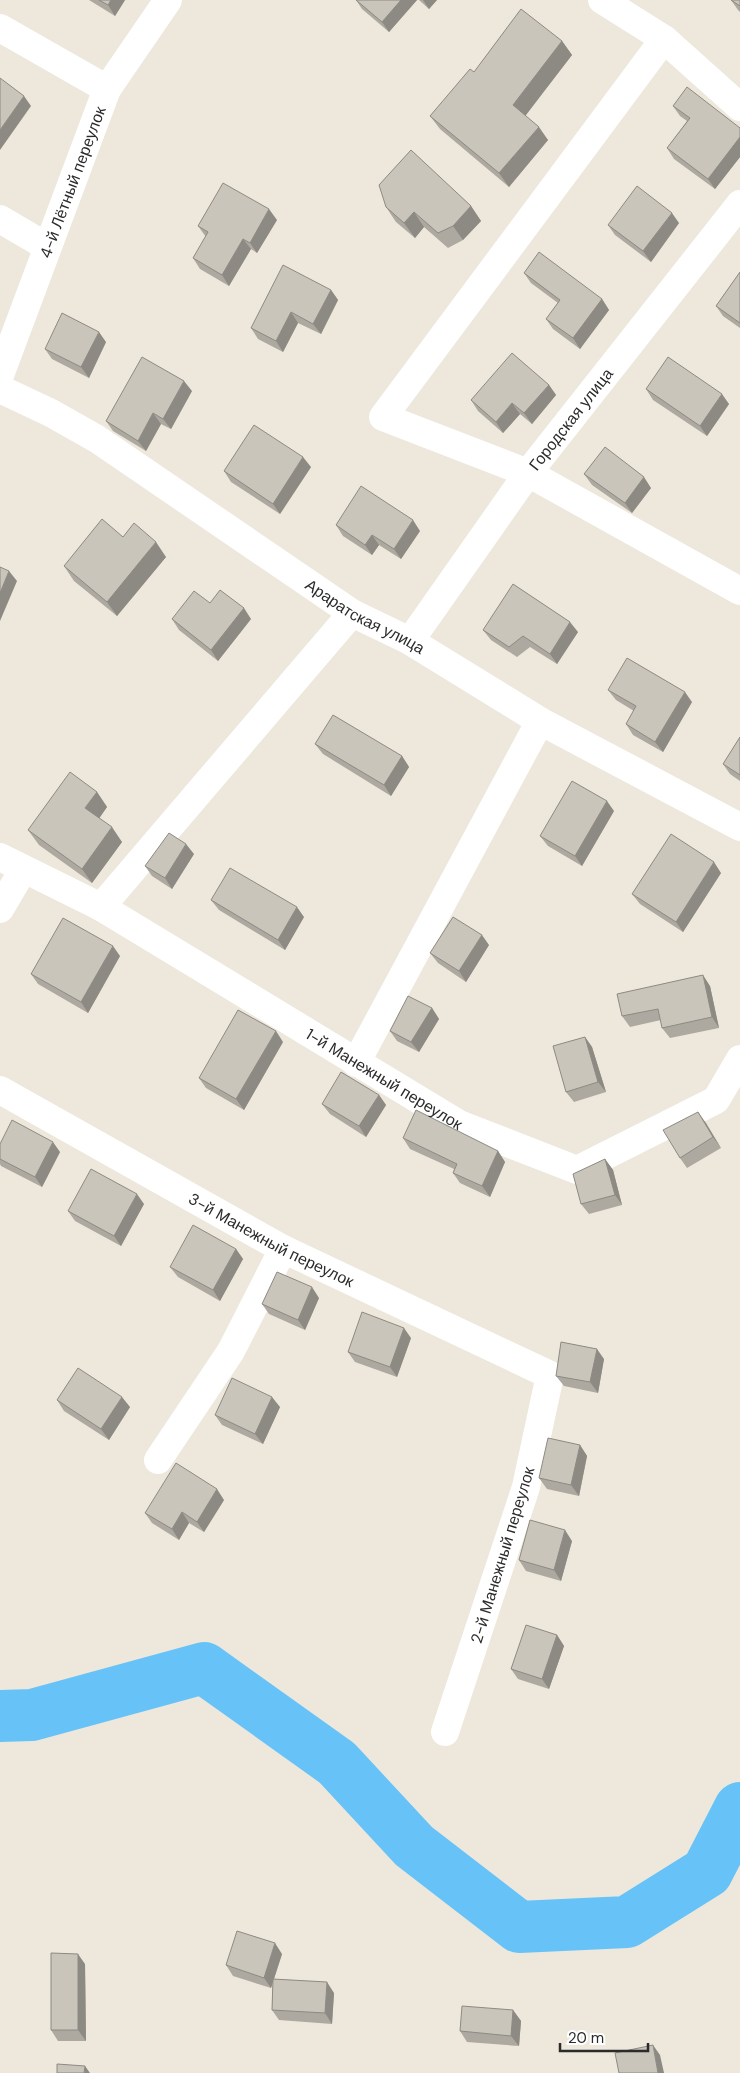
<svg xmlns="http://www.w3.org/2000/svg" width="740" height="2073" viewBox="0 0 740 2073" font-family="'DM Sans',sans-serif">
  <rect width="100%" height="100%" fill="#eee8dc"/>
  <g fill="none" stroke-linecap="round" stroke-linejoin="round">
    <path stroke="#67c3f7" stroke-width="52" d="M0 1716 32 1715 204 1668 337 1763 414 1846 519 1927 627 1922 707 1872 740 1808"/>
    <g stroke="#fff" stroke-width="28">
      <path d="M602 0 664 39 740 107"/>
      <path d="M0 28 107 89"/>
      <path d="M664 39 383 417 528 473 740 591"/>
      <path d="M0 219 46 246"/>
      <path id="s1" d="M0 375 107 89 168 0"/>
      <path id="s2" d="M0 389 51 413 97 439 352 613 410 641 540 721 740 827"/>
      <path id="s3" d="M410 641 528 473 740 204"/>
      <path id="s4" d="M0 857 101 907 459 1124 577 1170 716 1100 740 1059"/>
      <path d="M101 907 352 613"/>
      <path d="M0 909 23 870"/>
      <path d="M356 1063 540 721"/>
      <path id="s5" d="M0 1090 283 1249 550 1375 526 1487 445 1732"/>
      <path d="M158 1460 231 1351 283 1249"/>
    </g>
  </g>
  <path fill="#ada9a1" d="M89 0H125L115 16Z
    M356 0H417L389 32 362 9Z
    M419 0H437L429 9Z
    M731 0H740V12L738 10Z
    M562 41 572 55 525 115 548 140 509 187 440 129 430 116 474 72Z
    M673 106 740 128V157L715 189 674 159 667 148 687 121 680 116Z
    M471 206 481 221 463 240 448 248 424 227 415 238 396 222 386 207Z
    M277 220 257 253 251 249 229 286 200 269 193 258 206 237 198 226Z
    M679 223 651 262 615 235 608 225Z
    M740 272V328L723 316 716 306Z
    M524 273 602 299 609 310 580 349 553 329 546 319 558 303 531 283Z
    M331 290 338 300 321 334 298 323 283 352 258 339 251 328Z
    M106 342 89 378 52 359 45 349Z
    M549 385 556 395 532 424 520 414 503 433 478 411 471 400Z
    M646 389 729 404 707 436 653 400Z
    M192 391 171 429 161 424 146 451 113 431 106 421Z
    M311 467 280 514 231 482 224 471Z
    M584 474 651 488 632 513 592 485Z
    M336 525 420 531 401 559 379 545 372 555 343 536Z
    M123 537 166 557 117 616 74 581 64 566Z
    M210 603 251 619 218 661 179 630 172 619Z
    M483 630 578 632 557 664 530 647 517 657 491 640Z
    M608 690 692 702 663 752 633 735 626 724 634 711 616 700Z
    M740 737V781L730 774 723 764Z
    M315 744 402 756 409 767 391 796 323 754Z
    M97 792 107 807 99 818 122 842 92 883 39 845 28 830Z
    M614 811 582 866 548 846 540 836Z
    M194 854 172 889 152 876 145 866Z
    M721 873 683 932 640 904 632 894Z
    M211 900 304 917 285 950 219 910Z
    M489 945 466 982 438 963 430 953Z
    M120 956 88 1013 38 984 31 974Z
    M710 986 719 1028 670 1038 662 1028 661 1020 630 1027 622 1016Z
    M432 1008 439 1019 419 1052 397 1041 390 1031Z
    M585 1037 592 1047 606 1092 574 1102 566 1092Z
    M283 1042 244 1110 206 1088 199 1078Z
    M379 1095 386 1105 366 1137 330 1114 322 1104Z
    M698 1112 721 1148 687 1168 680 1158Z
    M403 1138 498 1151 505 1162 490 1197 460 1183 453 1173 454 1169 410 1149Z
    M0 1144 60 1152 42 1187 1 1166 0 1164Z
    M605 1159 613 1170 622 1205 589 1214 581 1204Z
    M144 1204 121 1246 75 1221 68 1211Z
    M236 1249 243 1259 220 1301 178 1277 170 1267Z
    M319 1298 305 1330 269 1314 262 1304Z
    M411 1338 397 1377 355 1362 348 1352Z
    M604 1359 598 1393 564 1386 556 1376Z
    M57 1400 130 1407 109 1440 64 1411Z
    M280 1407 263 1444 222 1425 215 1415Z
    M580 1445 587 1456 579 1496 547 1489 539 1478Z
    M224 1500 204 1532 189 1523 179 1540 152 1523 145 1513Z
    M572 1541 561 1581 526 1571 519 1560Z
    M557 1635 564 1646 549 1689 518 1679 511 1669Z
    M282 1954 274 1979 334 1993 332 2024 279 2020 272 2010 273 1982 271 1988 233 1976 226 1965Z
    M85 1964 86 2041H58L51 2030Z
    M513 2010 521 2021 519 2046 467 2042 460 2031Z"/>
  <path fill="#8d8a83" d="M111 0H125L115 16 108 5Z
    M401 0H417L389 32 382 22Z
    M423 0H437L429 9Z
    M562 41 572 55 523 119 513 105Z
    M24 96 31 106 0 150V130Z
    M539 127 548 140 509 187 499 173Z
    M740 137V157L715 189 708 179Z
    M471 206 481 221 463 240 453 226Z
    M269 209 277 220 257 253 250 243Z
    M414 212 424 227 415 238 404 223Z
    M672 213 679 223 651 262 643 251Z
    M243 239 251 249 229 286 222 275Z
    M331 290 338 300 321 334 313 324Z
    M602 299 609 310 580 349 573 338Z
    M291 312 298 323 283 352 276 341Z
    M99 332 106 342 89 378 81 367Z
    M184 381 192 391 171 429 163 419Z
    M549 385 556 395 532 424 524 413Z
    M722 394 729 404 707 436 700 426Z
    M512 403 520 414 503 433 496 422Z
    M153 413 161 424 146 451 138 441Z
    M303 457 311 467 280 514 273 504Z
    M644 477 651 488 632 513 625 503Z
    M413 520 420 531 401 559 394 549Z
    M372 535 379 545 372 555 365 545Z
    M156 542 166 557 117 616 107 602Z
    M9 571 17 581 0 621V593Z
    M244 608 251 619 218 661 211 650Z
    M570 622 578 632 557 664 550 654Z
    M685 692 692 702 663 752 655 742Z
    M402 756 409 767 391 796 384 785Z
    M97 792 107 807 96 823 85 808Z
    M607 801 614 811 582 866 575 856Z
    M112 827 122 842 92 883 82 869Z
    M186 844 194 854 172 889 165 878Z
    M714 862 721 873 683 932 676 922Z
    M297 907 304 917 285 950 278 940Z
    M482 935 489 945 466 982 459 971Z
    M113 946 120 956 88 1013 81 1002Z
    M703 975 710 986 719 1028 712 1017Z
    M432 1008 439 1019 419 1052 411 1042Z
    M276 1031 283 1042 244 1110 236 1099Z
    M585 1037 592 1047 606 1092 598 1082Z
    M379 1095 386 1105 366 1137 359 1126Z
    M698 1112 706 1123 721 1148 713 1137Z
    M53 1142 60 1152 42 1187 35 1177Z
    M498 1151 505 1162 490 1197 482 1186Z
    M605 1159 613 1170 622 1205 615 1195Z
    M137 1194 144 1204 121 1246 114 1236Z
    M236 1249 243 1259 220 1301 213 1290Z
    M312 1287 319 1298 305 1330 298 1320Z
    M404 1328 411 1338 397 1377 390 1367Z
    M597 1349 604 1359 598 1393 590 1382Z
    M122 1397 130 1407 109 1440 101 1429Z
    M272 1397 280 1407 263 1444 255 1434Z
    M580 1445 587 1456 579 1496 571 1485Z
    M217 1489 224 1500 204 1532 197 1522Z
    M182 1512 189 1523 179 1540 172 1529Z
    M565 1530 572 1541 561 1581 554 1570Z
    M557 1635 564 1646 549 1689 542 1679Z
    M275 1943 282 1954 271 1988 264 1978Z
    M78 1954 85 1964 86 2041 78 2030Z
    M327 1982 334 1993 332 2024 325 2013Z
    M513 2010 521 2021 519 2046 511 2036Z
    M653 2045 660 2055 664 2073H658Z
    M85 2066 90 2073H84Z"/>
  <path fill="#c9c5bb" stroke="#8d8a83" d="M99 0H111L108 5Z
    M356 0H401L382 22Z
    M731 0H740V6Z
    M521 9 562 41 513 105 539 127 499 173 430 116 470 69 474 72Z
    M0 78 24 96 0 130Z
    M687 87 740 128V137L708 179 667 148 690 118 673 106Z
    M411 150 471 206 453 226 438 233 414 212 404 223 386 207 379 185Z
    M223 183 269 209 250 243 243 239 222 275 193 258 208 232 198 226Z
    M637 186 672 213 643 251 608 225Z
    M539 252 602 299 573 338 546 319 560 300 524 273Z
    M283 265 331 290 313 324 291 312 276 341 251 328Z
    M740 272V323L716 306Z
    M62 313 99 332 81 367 45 349Z
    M512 353 549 385 524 413 512 403 496 422 471 400Z
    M142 357 184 381 163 419 153 413 138 441 106 421Z
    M668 357 722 394 700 426 646 389Z
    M254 425 303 457 273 504 224 471Z
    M605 447 644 477 625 503 584 474Z
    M361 486 413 520 394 549 372 535 365 545 336 525Z
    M102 519 123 537 134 523 156 542 107 602 64 566Z
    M0 567 9 571 0 593Z
    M513 584 570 622 550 654 523 636 509 647 483 630Z
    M220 590 244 608 211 650 172 619 194 591 210 603Z
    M627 658 685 692 655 742 626 724 636 706 608 690Z
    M333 715 402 756 384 785 315 744Z
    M740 737V775L723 764Z
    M70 772 97 792 85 808 112 827 82 869 28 830Z
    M572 781 607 801 575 856 540 836Z
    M169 833 186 844 165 878 145 866Z
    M671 834 714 862 676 922 632 894Z
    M230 868 297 907 278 940 211 900Z
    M453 917 482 935 459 971 430 953Z
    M63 918 113 946 81 1002 31 974Z
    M703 975 712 1017 662 1028 658 1009 622 1016 617 994Z
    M408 996 432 1008 411 1042 390 1031Z
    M238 1010 276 1031 236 1099 199 1078Z
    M585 1037 598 1082 566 1092 553 1046Z
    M341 1072 379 1095 359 1126 322 1104Z
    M416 1110 498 1151 482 1186 453 1173 457 1164 403 1138Z
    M698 1112 713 1137 680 1158 663 1130Z
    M12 1120 53 1142 35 1177 0 1159V1144Z
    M605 1159 615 1195 581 1204 573 1174Z
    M91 1169 137 1194 114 1236 68 1211Z
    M193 1225 236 1249 213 1290 170 1267Z
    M277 1272 312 1287 298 1320 262 1304Z
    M362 1312 404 1328 390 1367 348 1352Z
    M561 1342 597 1349 590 1382 556 1376Z
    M78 1368 122 1397 101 1429 57 1400Z
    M232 1378 272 1397 255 1434 215 1415Z
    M548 1438 580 1445 571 1485 539 1478Z
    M176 1463 217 1489 197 1522 182 1512 172 1529 145 1513Z
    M530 1520 565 1530 554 1570 519 1560Z
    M526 1625 557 1635 542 1679 511 1669Z
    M237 1931 275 1943 264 1978 226 1965Z
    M51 1953 78 1954V2030H51Z
    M273 1979 327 1982 325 2013 272 2010Z
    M462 2006 513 2010 511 2036 460 2031Z
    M653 2045 658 2073H619L615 2053Z
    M57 2064 85 2066 84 2073H57Z"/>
  <g text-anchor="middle" stroke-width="5" stroke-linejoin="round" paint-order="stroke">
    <g font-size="16" fill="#2b2b2b" stroke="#fff">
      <text dy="6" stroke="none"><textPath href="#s1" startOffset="206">4-й Лётный переулок</textPath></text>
      <text dy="6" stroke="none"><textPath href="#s3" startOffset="274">Городская улица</textPath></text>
      <text dy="6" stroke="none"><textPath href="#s2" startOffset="431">Араратская улица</textPath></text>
      <text dy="6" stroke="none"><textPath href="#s4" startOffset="444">1-й Манежный переулок</textPath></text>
      <text dy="6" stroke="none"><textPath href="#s5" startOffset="310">3-й Манежный переулок</textPath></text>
      <text transform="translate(502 1555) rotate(-73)" y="6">2-й Манежный переулок</text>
    </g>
  </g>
  <path d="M560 2043v8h88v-8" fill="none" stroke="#2b2b2b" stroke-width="2.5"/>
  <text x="568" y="2043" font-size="15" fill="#2b2b2b" stroke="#ffffff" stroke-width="4" paint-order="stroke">20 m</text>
</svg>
